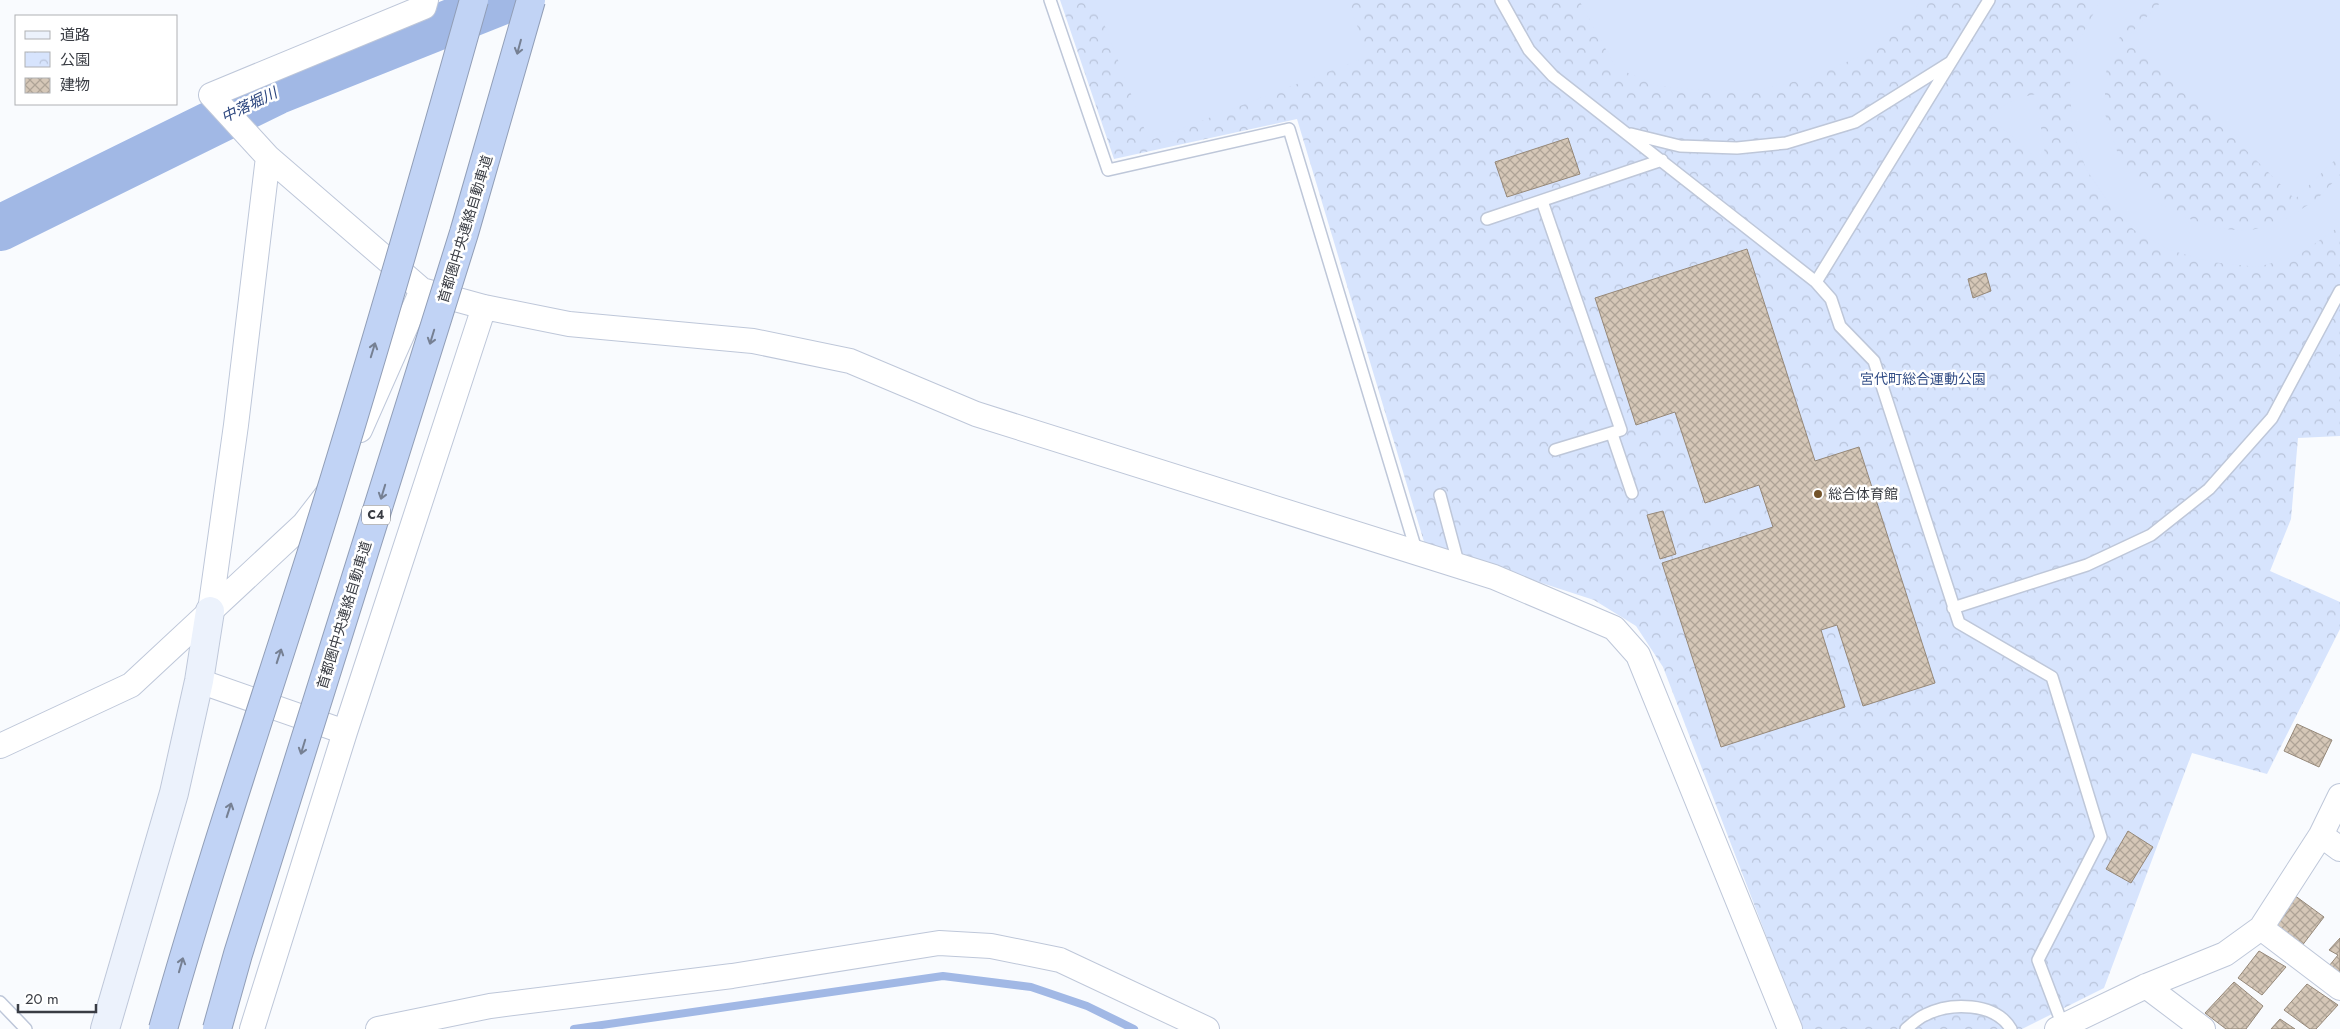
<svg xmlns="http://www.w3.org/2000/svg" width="2340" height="1029" viewBox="0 0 2340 1029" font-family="Jost,'Noto Sans JP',sans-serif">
  <defs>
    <pattern id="park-crowns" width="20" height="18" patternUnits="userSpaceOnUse" patternTransform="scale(1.25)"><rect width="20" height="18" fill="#d7e4fd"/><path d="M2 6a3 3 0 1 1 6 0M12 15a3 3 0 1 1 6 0" fill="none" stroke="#b9c4da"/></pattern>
    <pattern id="building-cross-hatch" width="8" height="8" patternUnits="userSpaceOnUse" patternTransform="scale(1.25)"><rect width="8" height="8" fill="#d5c7b7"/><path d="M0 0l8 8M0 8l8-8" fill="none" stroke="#aea396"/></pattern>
  </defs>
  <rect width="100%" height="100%" fill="#f9fbfe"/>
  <path fill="url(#park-crowns)" d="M1060 0H2340V436L2298 438 2291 519 2270 571 2340 602V629L2267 774 2192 753 2104 988 2022 1029H1802L1663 667 1636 626 1594 600 1425 545 1297 119 1114 159Z"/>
  <path fill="#d7e4fd" d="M1095 0H1347L1369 56 1149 141Z
    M1579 0H1922L1899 27 1856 58 1809 78 1760 90 1709 91 1660 86 1616 68Z
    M2101 0H2153L2129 24 2113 47 2105 76V114L2117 151 2134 179 2158 203 2182 216 2214 228 2248 231 2281 222 2316 200 2340 175V226L2297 256 2258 267 2211 262 2170 250 2134 230 2110 205 2086 169 2072 128 2070 83 2079 40Z
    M2163 0H2340V155L2295 199 2130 34Z
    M2036 94 2047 168 1990 117C2004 103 2016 98 2036 94Z"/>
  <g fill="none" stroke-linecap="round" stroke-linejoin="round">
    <path stroke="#a1b8e5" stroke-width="8" d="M574 1029 943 976 1031 987 1087 1006 1134 1029"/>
    <path stroke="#a1b8e5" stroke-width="46" d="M0 228 276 92 506 0"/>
  </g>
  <path fill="url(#building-cross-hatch)" stroke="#958879" d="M1568 138 1580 174 1507 197 1495 162Z
    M1747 249 1815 461 1859 447 1935 683 1863 706 1837 625 1821 630 1845 707 1721 747 1662 563 1773 527 1759 485 1705 503 1675 412 1636 425 1595 298Z
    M1986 273 1991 291 1973 298 1968 279Z
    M1663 511 1676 554 1660 559 1647 515Z
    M2297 724 2332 740 2319 767 2284 751Z
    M2128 831 2153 847 2131 883 2106 869Z
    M2294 895 2324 917 2301 947 2273 927Z
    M2340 938V977L2329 966 2338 955 2329 950Z
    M2259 951 2286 967 2262 995 2238 978Z
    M2234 982 2263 1006 2246 1029H2226L2205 1013Z
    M2307 984 2338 1005 2316 1029H2310L2284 1010Z
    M2280 1019 2295 1029H2271Z"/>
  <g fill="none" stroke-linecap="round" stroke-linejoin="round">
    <defs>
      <path id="lane" d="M1050 0 1108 170 1289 129 1417 553
        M1501 0 1529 50 1553 76 1816 282 1831 299 1840 326 1874 361 1959 623 2052 677 2101 837 2038 960 2063 1026
        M1631 134 1680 146 1737 148 1786 143 1855 122 1951 62
        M1542 201 1621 430 1555 450
        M1487 219 1662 160
        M1816 282 1989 0
        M1612 434 1632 493
        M1440 495 1459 566
        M1953 608 2087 565 2151 535 2209 489 2272 418 2340 291
        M0 1002 26 1029
        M1906 1029C1912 1024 1918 1018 1925 1015 1950 1002 1995 1002 2011 1029"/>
      <path id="street" d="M426 0 424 7 211 95 268 157 422 290 484 307 569 324 753 341 850 361 976 414 1494 577 1614 628 1638 655 1790 1029
        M360 430 422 290
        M210 611 236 425 268 157
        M199 681 345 732
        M0 746 131 685 304 524 328 493
        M2321 835 2340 849
        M2261 928 2340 988
        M2146 986 2203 1029
        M252 1029 345 732 484 307
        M378 1029 490 1006 732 976 939 943 991 946 1060 960 1207 1029
        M2057 1029 2146 986 2225 954 2261 928 2321 835 2340 796"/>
      <path id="secondary" d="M105 1029 174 793 199 681 210 611"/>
    </defs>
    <use href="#lane" stroke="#bec7d9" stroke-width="14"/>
    <use href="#street" stroke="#bec7d9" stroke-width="26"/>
    <use href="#secondary" stroke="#bec7d9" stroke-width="30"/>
    <use href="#lane" stroke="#fff" stroke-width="11"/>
    <use href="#street" stroke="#fff" stroke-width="24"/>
    <use href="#secondary" stroke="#ecf2fc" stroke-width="28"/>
    <defs>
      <path id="highway-bridge" d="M163 1029C208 870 261 713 311 555 369 371 422 185 474 0
        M217 1029 238 954 464 233 531 0"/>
    </defs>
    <use href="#highway-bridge" stroke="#919eb7" stroke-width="30" stroke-linecap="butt"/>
    <use href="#highway-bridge" stroke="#c1d3f5" stroke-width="28"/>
  </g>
  <defs><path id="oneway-shaft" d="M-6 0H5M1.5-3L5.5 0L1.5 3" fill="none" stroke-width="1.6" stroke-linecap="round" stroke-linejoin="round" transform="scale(1.25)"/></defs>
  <g stroke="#768093">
    <use href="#oneway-shaft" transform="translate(519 47) rotate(105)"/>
    <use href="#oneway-shaft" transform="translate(432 337) rotate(107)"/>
    <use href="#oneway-shaft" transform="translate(373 350) rotate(-73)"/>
    <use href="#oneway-shaft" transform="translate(383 492) rotate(107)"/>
    <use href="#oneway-shaft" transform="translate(279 656) rotate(-72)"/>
    <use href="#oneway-shaft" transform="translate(303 747) rotate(107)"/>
    <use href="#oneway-shaft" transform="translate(229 810) rotate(-72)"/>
    <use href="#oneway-shaft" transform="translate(181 965) rotate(-74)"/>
  </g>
  <circle fill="#735329" stroke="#fff" stroke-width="2" cx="1818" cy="494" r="5"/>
  <g text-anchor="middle" stroke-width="5" stroke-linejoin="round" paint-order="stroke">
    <rect fill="#fff" stroke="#74767b" stroke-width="1" x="362" y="505.5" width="28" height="19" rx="4"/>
    <g font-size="12" font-weight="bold" fill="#393c43">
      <text x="376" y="519">C4</text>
    </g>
    <g font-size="14" fill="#393c43" stroke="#fff">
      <text transform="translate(465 229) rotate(-73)" y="5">首都圏中央連絡自動車道</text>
      <text transform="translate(344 615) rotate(-73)" y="5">首都圏中央連絡自動車道</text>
    </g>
    <g font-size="14" fill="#334e86" stroke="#fff">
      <text x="1923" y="384">宮代町総合運動公園</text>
    </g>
    <g font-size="14" fill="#393c43" stroke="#fff" text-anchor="start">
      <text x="1828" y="499">総合体育館</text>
    </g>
    <g font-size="15" font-style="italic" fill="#2c467e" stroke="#fff">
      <text transform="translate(249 105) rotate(-26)" y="5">中落堀川</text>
    </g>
  </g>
  <rect x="15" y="15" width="162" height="90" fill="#ffffff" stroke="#b0b1b4"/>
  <rect x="25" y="31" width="25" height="8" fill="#ecf2fc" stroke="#b0b1b4"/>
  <text x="60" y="40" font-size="15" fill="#393c43">道路</text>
  <rect x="25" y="52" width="25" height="15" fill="url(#park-crowns)" stroke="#b0b1b4"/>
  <text x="60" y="65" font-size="15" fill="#393c43">公園</text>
  <rect x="25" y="78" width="25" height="15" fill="url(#building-cross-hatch)" stroke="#b0b1b4"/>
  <text x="60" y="90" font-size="15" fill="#393c43">建物</text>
  <path d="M18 1004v8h78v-8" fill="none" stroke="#393c43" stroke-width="2.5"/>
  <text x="25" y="1004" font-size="15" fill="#393c43" stroke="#ffffff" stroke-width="4" paint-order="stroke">20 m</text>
</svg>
